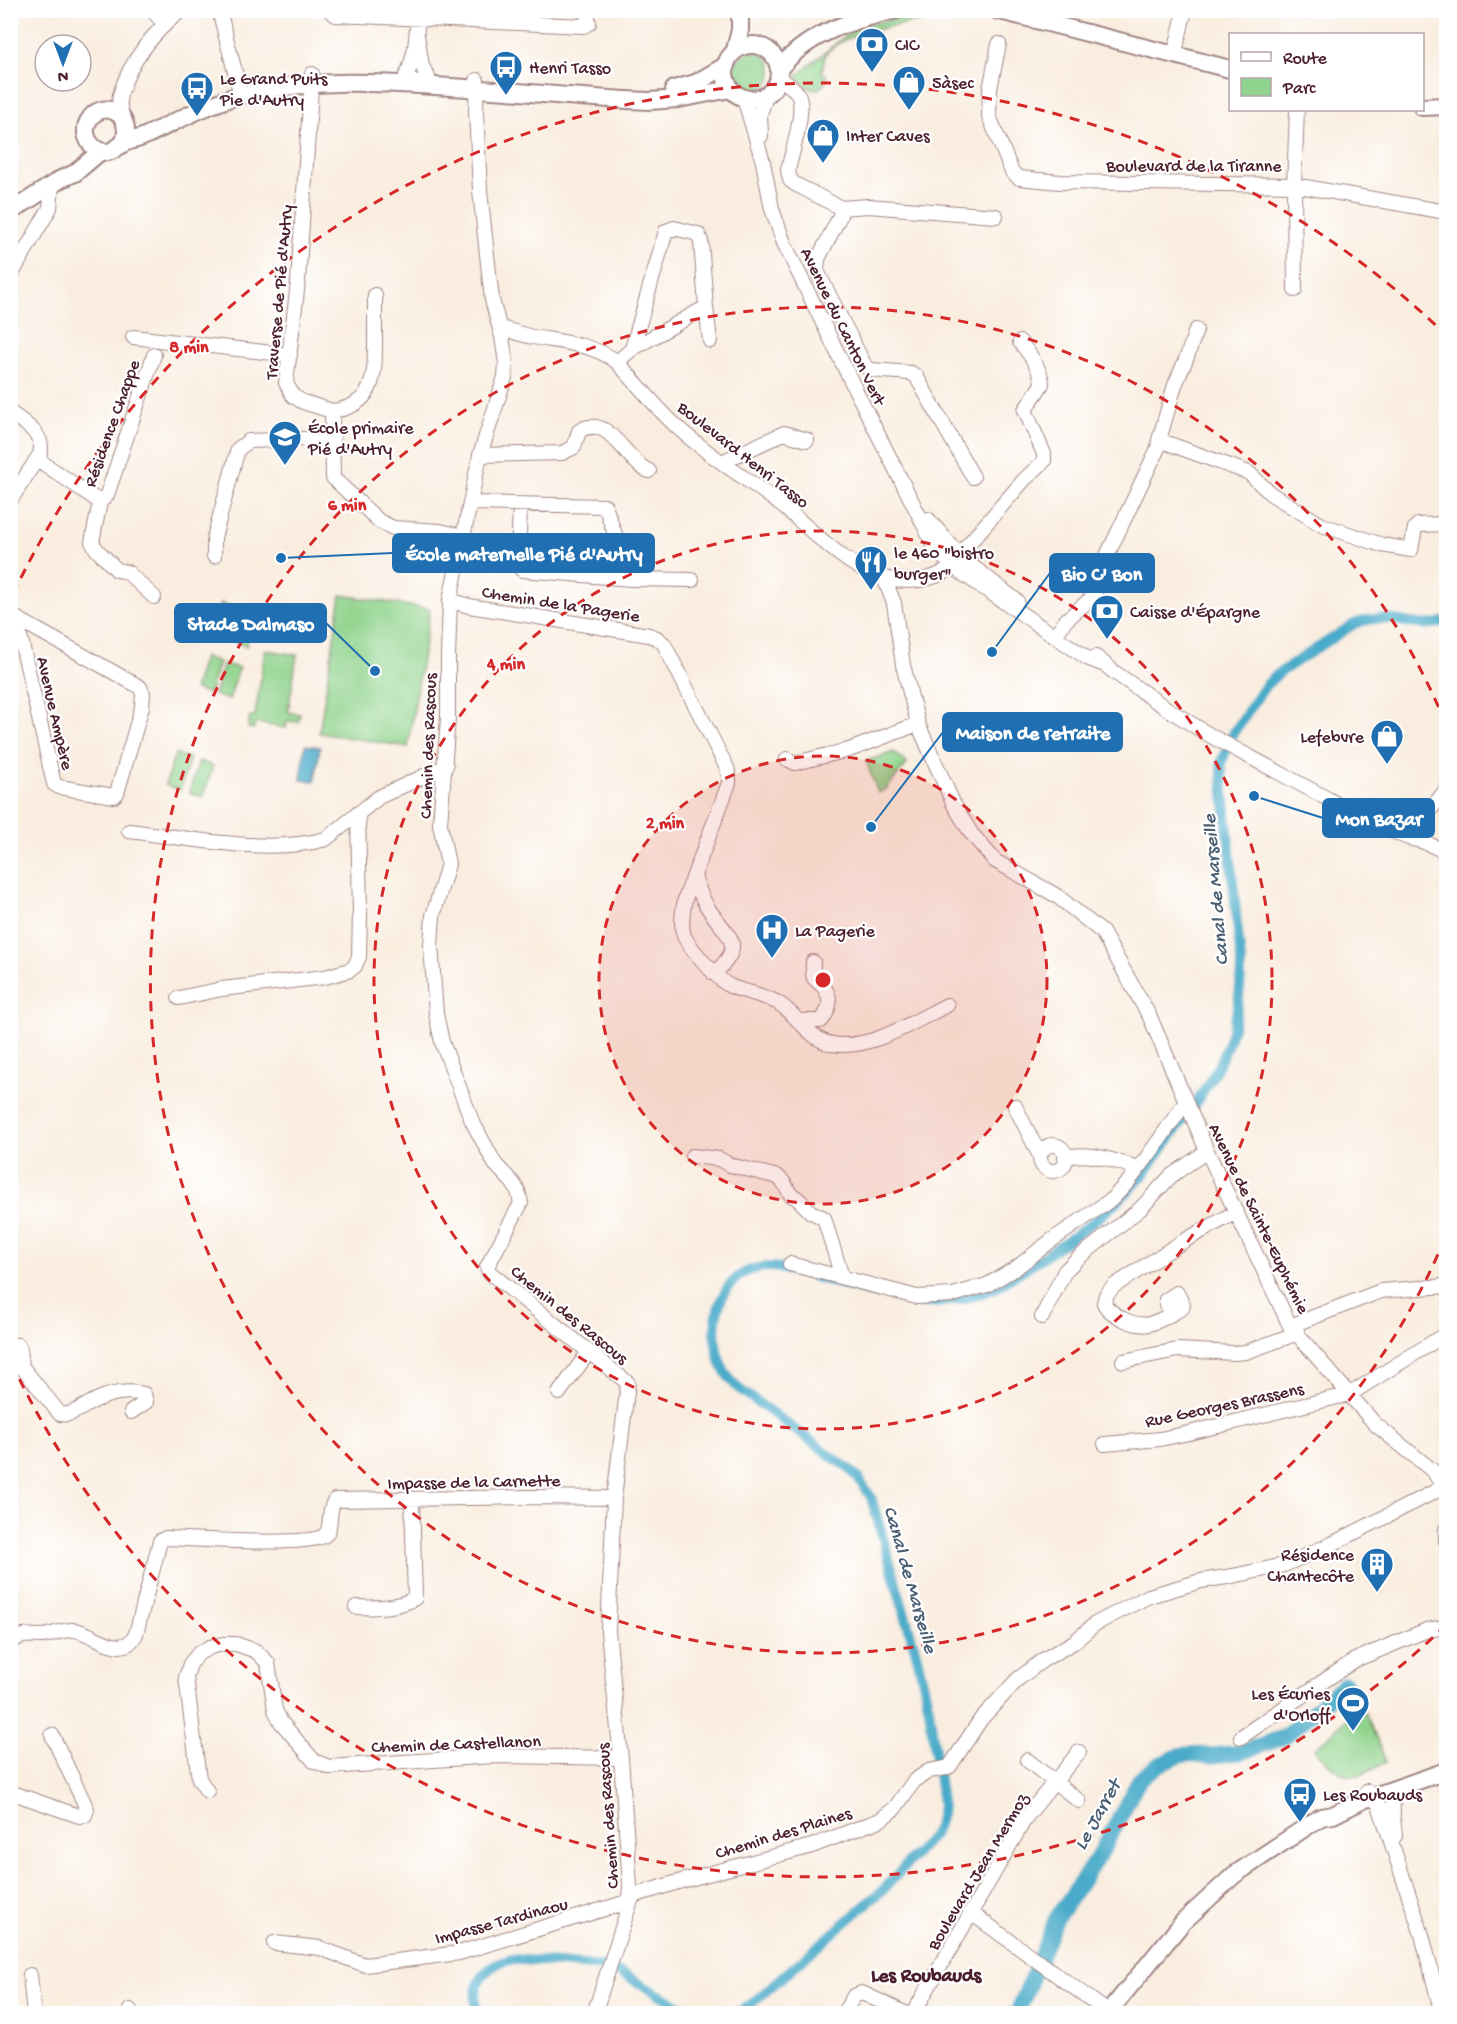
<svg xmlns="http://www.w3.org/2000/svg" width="1457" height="2024" viewBox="0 0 1457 2024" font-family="'Gochi Hand',sans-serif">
  <rect width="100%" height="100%" fill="#fff"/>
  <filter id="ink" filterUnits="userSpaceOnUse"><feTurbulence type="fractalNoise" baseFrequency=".0167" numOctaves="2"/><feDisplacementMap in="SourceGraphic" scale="12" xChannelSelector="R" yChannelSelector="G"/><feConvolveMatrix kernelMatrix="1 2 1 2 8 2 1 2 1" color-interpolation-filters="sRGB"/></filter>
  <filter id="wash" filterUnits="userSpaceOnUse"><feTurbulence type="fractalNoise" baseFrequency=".008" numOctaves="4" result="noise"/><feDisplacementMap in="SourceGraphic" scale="24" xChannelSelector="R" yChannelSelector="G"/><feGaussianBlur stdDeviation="1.35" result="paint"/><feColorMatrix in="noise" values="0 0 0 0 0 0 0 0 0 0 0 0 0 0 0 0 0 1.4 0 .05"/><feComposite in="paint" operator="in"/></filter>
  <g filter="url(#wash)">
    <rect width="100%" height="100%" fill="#f9eddf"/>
    <path fill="#90d38c" stroke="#6d795c" stroke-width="1.5" d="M934 13V20C908 23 842 31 826 54 824 58 823 67 822 72L827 76 825 84 818 89 808 88 796 76 855 28 892 19Z
      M734 71a19 19 0 1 1 38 0a19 19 0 1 1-38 0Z
      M341 595 430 609 408 747 319 733Z
      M221 603 236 608 226 640 211 635Z
      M241 609 256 614 246 646 231 641Z
      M265 650 297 655 288 712 300 714 298 722 287 721 286 728 255 723 254 729 248 728 250 716H255Z
      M204 657 219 662 209 694 194 689Z
      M224 664 239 668 229 700 214 695Z
      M894 752 907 764 886 789 878 793 866 761Z
      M175 754 190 758 180 790 165 785Z
      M199 761 213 766 203 797 189 793Z
      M1365 1712 1386 1762C1347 1785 1343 1779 1314 1749L1351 1716Z"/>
    <path fill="#4aabc9" stroke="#4a657a" stroke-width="1.5" d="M305 745 320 747 315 781 301 780Z"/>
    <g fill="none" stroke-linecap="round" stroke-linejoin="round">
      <path stroke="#4aabc9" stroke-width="10" d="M814 1277 877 1294
        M919 1303C948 1303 973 1299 999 1286 1040 1258 1085 1232 1121 1198 1141 1181 1155 1159 1170 1138 1215 1078 1242 1039 1241 961L1221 763 1234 732 1266 685 1279 673 1354 624C1364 620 1375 618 1386 619 1410 621 1421 629 1446 621
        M477 2014C471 1984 483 1965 513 1959L604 1967 623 1974 694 2014
        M735 2014 749 2006 885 1888 932 1836 937 1827 941 1814 942 1803 929 1708 918 1660 871 1497 858 1478 849 1469 738 1388C730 1380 723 1372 720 1361 708 1327 718 1276 758 1268 772 1265 785 1269 799 1273"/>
      <path stroke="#4aabc9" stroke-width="16" d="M1017 2014 1056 1919 1103 1849 1139 1780 1158 1765 1181 1755 1195 1754 1209 1756 1242 1752 1284 1737 1345 1684"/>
    </g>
  </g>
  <g filter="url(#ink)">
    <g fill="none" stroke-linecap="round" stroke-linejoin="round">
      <defs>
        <path id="minor" d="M152 10 161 20
          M219 10 241 95
          M329 10 336 15 584 26 589 23 586 10
          M417 35 422 66 428 77 417 85 406 76C416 56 417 33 418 11
          M999 44 990 89 989 116 1012 172 1019 178 1060 182 1294 185 1297 110
          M1174 56 1185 10
          M312 74 298 282 286 383 293 396 303 402 332 411 333 478 379 521 393 528 440 531 463 536
          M779 79C786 83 794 87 798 94 806 110 792 152 788 170L790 180 795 184 841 208 868 206 996 216
          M477 80 476 111 480 191 492 300 502 337 506 363 505 377 480 455 450 600 448 656V718L440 824 448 864 433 916 431 945 436 1014 442 1042 472 1121 495 1164 513 1183 518 1191 521 1203 487 1267 489 1272 628 1383 614 1498 608 1631 621 1758 631 1900 594 2014
          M744 98 763 162 772 209 784 243 857 393 934 545 943 557 960 572 1087 658 1102 664
          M123 118C120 110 118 103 120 95 129 62 155 30 182 10
          M761 136 760 114 766 96
          M841 208 840 216 818 259 817 271 865 366 871 370 911 373 916 376 973 477
          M10 277 50 208 52 185
          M1295 290 1294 185 1446 212
          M706 307 710 341
          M501 328C512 331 522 335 533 337 561 342 594 344 617 362 644 391 668 423 700 446 726 467 755 484 781 505 809 527 849 570 884 578 911 585 940 580 960 561
          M133 337 290 355
          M617 362 632 349 706 307 701 241 698 234 674 228 666 231 632 349
          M332 411C374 406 375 377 375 342 375 326 375 311 375 295
          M10 412C23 423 46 434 40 454L10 501
          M1159 440 1175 385 1187 357 1196 330
          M480 455 562 453 574 447 579 431C610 412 625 462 649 471
          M37 459 100 502 92 542 97 550 117 570 127 572 154 597
          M722 462 784 433 807 440
          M100 502 107 495 154 355
          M470 503 605 506 631 579
          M520 505 518 565 522 570 631 579 692 580
          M928 519 963 559 1017 601
          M959 555 1024 480 1044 461V454L1025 410 1042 384C1042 370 1029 353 1020 342
          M214 556V538L238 449 249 441 333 438
          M884 578 894 603 903 665 918 724 954 805 971 833 995 861 1057 896 1102 932 1150 1017 1207 1151 1290 1326 1375 1424 1433 1471 1446 1491
          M450 600 469 606 649 635 657 638 664 644 727 768 729 776V783L685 899C683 910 680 925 684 936 689 947 719 981 730 986 746 993 763 994 778 1003 797 1014 809 1040 832 1044 869 1051 915 1021 947 1005
          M10 612 16 618 140 687 143 694 142 707 117 793 114 796 59 787 54 784 16 618
          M1055 636 1065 621 1094 596 1103 564 1158 448 1159 440 1249 473 1271 494 1322 525 1382 545 1411 550 1415 528 1418 525 1446 524
          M1096 657 1114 672 1166 708 1211 736 1328 799 1371 824 1383 827 1408 838 1424 842 1446 852
          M787 759 795 763 849 750 918 724
          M129 831C188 838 269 855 326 839L379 797 446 766
          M1408 838 1446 790
          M694 876C698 888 702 900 710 911 730 939 746 944 714 974
          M179 998 222 989 325 977 350 970 355 966 359 957 360 914 358 813
          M800 1021H821C829 1011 833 1001 825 989 822 984 817 982 814 978 812 973 813 967 813 962
          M1015 1106 1040 1156
          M1040 1158a13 13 0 1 1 26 0a13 13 0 1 1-26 0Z
          M692 1156 719 1159 730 1165 778 1177 784 1183 791 1195 797 1198 811 1212 824 1218 842 1277
          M1065 1157C1093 1151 1112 1161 1138 1168
          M790 1264 917 1297 953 1295 987 1285 1016 1268 1052 1240 1112 1199 1128 1182 1148 1156 1185 1103
          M1170 1314 1166 1300 1177 1293 1183 1305 1182 1308C1158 1321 1147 1332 1121 1318 1114 1314 1107 1310 1104 1303L1106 1295 1114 1286 1182 1242 1236 1212
          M1042 1317 1065 1271 1077 1259 1140 1209 1171 1176 1207 1151
          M1290 1326 1381 1291 1446 1286
          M10 1345H18L20 1349 22 1367 60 1414C71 1417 85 1405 96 1400 111 1393 127 1390 144 1394L146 1402 131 1412
          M1123 1361 1177 1350 1235 1353 1246 1352 1298 1333
          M559 1393 588 1353
          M1105 1444 1160 1439 1189 1433 1350 1394 1446 1334
          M1446 1529V1541
          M356 1607C376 1608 398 1608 415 1598L412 1500
          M10 1642C14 1640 19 1637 23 1636 29 1635 36 1636 42 1636 53 1635 63 1629 74 1630 94 1632 122 1662 136 1634L160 1541 166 1538C189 1539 312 1547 325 1535 333 1527 327 1510 335 1500L528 1497 614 1498
          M1241 1737 1355 1660 1427 1630 1446 1627
          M1027 1760 1079 1801
          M207 1791 199 1779 186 1677 190 1664 199 1653 210 1647 223 1644H236L256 1651 268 1663 275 1710 281 1722 314 1761 329 1767 494 1756 621 1758
          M1367 1791 1370 1798 1375 1800 1379 1805 1422 1935 1442 2014
          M10 1792 79 1816 85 1815 87 1809 52 1735
          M1395 1836C1394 1819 1388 1801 1400 1788
          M970 1912 1108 2012
          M274 1943 320 1948 365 1965 459 1953 624 1903 636 1895 678 1882 812 1846 880 1820 895 1808 914 1781 929 1771 946 1768 950 1766 981 1719 1018 1679 1043 1660 1074 1642 1095 1624 1149 1596 1201 1581 1233 1576 1284 1565 1332 1544 1444 1487
          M30 1975 34 2014
          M130 2010 131 2014
          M843 2014 854 1996 862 1993 907 2014
          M913 2014 1026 1817 1079 1752"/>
        <path id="major" d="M996 10 1230 69
          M725 72a27 27 0 1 1 54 0a27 27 0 1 1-54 0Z
          M735 50 740 30V10
          M780 68C809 32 853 20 897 10
          M674 89 696 83 725 66
          M1422 107 1446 106
          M123 144C136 113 102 98 89 120 80 134 92 153 108 152 115 151 118 146 124 143 131 140 139 139 145 136 177 121 207 104 241 95 306 79 370 82 435 86 507 90 577 98 649 101L678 99 731 89
          M10 212 61 179 75 173 101 151
          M1107 2014 1183 1922 1234 1875 1321 1817 1333 1815 1363 1800 1446 1771"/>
      </defs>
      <use href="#minor" stroke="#a28685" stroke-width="16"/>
      <use href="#major" stroke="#a28685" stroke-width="20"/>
      <use href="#minor" stroke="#fff" stroke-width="14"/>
      <use href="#major" stroke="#fff" stroke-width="16"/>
    </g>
  </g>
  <circle cx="823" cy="980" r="224" fill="#d62828" fill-opacity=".12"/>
  <g fill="none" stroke="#d62828" stroke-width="3" stroke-dasharray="10 8">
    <circle cx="823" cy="980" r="224"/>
    <circle cx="823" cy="980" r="449"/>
    <path d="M1445 1238A673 673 0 1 1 1445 722"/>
    <path d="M1446 1625A897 897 0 0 1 13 1366M13 594A897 897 0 0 1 1446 335"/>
  </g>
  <defs>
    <symbol id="bank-pin" viewBox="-11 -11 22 30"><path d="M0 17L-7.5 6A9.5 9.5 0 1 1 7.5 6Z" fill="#1f6fb2" stroke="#fff"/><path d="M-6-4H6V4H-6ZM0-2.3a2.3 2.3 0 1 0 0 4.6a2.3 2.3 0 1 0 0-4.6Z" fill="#fff"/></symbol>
    <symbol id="bus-pin" viewBox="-11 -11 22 30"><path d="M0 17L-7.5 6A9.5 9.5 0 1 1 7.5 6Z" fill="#1f6fb2" stroke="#fff"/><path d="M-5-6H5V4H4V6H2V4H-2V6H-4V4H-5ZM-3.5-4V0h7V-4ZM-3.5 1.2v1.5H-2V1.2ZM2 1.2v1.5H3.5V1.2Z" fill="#fff"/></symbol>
    <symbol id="shop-pin" viewBox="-11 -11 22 30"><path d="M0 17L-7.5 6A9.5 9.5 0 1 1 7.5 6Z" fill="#1f6fb2" stroke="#fff"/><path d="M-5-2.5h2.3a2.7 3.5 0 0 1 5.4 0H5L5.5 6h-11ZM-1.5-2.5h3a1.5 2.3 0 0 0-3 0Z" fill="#fff"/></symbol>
    <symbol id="school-pin" viewBox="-11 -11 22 30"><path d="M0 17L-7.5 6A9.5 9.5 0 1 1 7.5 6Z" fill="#1f6fb2" stroke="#fff"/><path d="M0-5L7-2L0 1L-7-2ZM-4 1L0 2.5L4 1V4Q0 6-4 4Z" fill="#fff"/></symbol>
    <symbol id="restaurant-pin" viewBox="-11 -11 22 30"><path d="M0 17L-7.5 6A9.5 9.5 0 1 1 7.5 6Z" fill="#1f6fb2" stroke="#fff"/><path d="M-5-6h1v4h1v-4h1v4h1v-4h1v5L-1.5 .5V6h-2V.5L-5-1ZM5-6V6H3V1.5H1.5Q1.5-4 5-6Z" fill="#fff"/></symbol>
    <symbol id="hospital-pin" viewBox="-11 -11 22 30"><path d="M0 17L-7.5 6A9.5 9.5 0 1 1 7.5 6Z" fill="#1f6fb2" stroke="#fff"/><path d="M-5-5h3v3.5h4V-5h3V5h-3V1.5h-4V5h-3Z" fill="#fff"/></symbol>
    <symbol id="building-pin" viewBox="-11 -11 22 30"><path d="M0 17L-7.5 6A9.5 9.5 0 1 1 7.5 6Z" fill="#1f6fb2" stroke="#fff"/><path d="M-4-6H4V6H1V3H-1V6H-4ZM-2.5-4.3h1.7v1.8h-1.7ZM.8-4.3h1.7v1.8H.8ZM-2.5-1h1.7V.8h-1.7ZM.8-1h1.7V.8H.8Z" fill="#fff"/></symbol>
    <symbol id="stadium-pin" viewBox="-11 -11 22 30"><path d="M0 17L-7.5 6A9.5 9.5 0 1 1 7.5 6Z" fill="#1f6fb2" stroke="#fff"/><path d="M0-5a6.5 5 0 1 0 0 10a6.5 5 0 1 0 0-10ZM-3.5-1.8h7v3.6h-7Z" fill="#fff"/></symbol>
  </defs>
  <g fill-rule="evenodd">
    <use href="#bank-pin" x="853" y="25" width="38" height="52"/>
    <use href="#bus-pin" x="487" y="48" width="38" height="52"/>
    <use href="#shop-pin" x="890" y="63" width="38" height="52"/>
    <use href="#bus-pin" x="178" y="69" width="38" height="52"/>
    <use href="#shop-pin" x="804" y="116" width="38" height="52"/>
    <use href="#school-pin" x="266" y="418" width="38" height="52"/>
    <use href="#restaurant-pin" x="852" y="543" width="38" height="52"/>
    <use href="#bank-pin" x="1088" y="592" width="38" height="52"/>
    <use href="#shop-pin" x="1368" y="717" width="38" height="52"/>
    <use href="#hospital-pin" x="753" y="911" width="38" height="52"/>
    <use href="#building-pin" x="1358" y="1545" width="38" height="52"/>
    <use href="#stadium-pin" x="1334" y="1684" width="38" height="52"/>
    <use href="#bus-pin" x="1281" y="1775" width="38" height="52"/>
  </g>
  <g text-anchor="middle" stroke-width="4.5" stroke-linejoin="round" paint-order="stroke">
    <g font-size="18" fill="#4a1f2b" stroke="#fff" text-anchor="start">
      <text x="895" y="50">CIC</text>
      <text x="529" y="73">Henri Tasso</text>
      <text x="220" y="84">Le Grand Puits<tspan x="220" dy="21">Pie d'Autry</tspan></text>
      <text x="932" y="88">5àsec</text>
      <text x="846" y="141">Inter Caves</text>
      <text x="308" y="433">École primaire<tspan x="308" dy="21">Pié d'Autry</tspan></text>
      <text x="894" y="558">le 460 "bistro<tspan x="894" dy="21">burger"</tspan></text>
      <text x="1130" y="617">Caisse d'Épargne</text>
      <text x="1364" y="742" text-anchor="end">Lefebvre</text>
      <text x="795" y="936">La Pagerie</text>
      <text x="1354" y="1560" text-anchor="end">Résidence<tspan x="1354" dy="21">Chantecôte</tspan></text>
      <text x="1330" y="1699" text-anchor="end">Les Écuries<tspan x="1330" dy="21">d'Orloff</tspan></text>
      <text x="1323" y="1800">Les Roubauds</text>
    </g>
    <g font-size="18" fill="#4a1f2b" stroke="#fff">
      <text x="1194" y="171">Boulevard de la Tiranne</text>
      <text transform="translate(278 292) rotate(-85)" y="6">Traverse de Pié d'Autry</text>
      <text transform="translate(844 326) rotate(64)" y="6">Avenue du Canton Vert</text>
      <text transform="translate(111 423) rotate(-70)" y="6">Résidence Chappe</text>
      <text transform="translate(744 454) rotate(38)" y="6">Boulevard Henri Tasso</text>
      <text transform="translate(561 603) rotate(9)" y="6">Chemin de la Pagerie</text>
      <text transform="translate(56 713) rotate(77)" y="6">Avenue Ampère</text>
      <text transform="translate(427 746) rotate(-88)" y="6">Chemin des Rascous</text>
      <text transform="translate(1260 1218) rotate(64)" y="6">Avenue de Sainte-Euphémie</text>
      <text transform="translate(570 1314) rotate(39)" y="6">Chemin des Rascous</text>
      <text transform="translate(1224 1404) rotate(-12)" y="6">Rue Georges Brassens</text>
      <text transform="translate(474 1481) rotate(-1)" y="6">Impasse de la Carnette</text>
      <text transform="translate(456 1743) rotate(-2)" y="6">Chemin de Castellanon</text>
      <text transform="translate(607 1816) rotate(-94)" y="6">Chemin des Rascous</text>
      <text transform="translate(783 1832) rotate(-17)" y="6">Chemin des Plaines</text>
      <text transform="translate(977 1871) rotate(-59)" y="6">Boulevard Jean Mermoz</text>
      <text transform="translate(501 1920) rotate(-15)" y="6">Impasse Tardinaou</text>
    </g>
    <g font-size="20" font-style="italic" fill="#4a5e72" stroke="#fff">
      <text transform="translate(1214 890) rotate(-95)" y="7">Canal de Marseille</text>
      <text transform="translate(912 1579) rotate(74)" y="7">Canal de Marseille</text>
      <text transform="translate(1096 1814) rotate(-61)" y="7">Le Jarret</text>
    </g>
    <g font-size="20" font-weight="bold" fill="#4a1f2b" stroke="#fff">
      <text x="926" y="1981">Les Roubauds</text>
    </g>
  </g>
  <circle cx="823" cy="980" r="9" fill="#d62828" stroke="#fff" stroke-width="3"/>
  <g font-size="18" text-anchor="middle" font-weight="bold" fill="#d62828" stroke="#fff" stroke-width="4.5" stroke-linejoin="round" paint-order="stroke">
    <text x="189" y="352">8 min</text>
    <text x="347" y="510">6 min</text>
    <text x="506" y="669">4 min</text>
    <text x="665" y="828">2 min</text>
  </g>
  <path fill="none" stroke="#1f6fb2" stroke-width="2" d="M281 558L393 553M992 652L1050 573M375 671L326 623M871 827L943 732M1254 796L1323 818"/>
  <g fill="#1f6fb2" stroke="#fff" stroke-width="2">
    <circle cx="281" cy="558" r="6"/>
    <circle cx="992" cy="652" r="6"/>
    <circle cx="375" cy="671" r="6"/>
    <circle cx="871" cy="827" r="6"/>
    <circle cx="1254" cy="796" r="6"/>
  </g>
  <g fill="#1f6fb2" stroke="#1f6fb2" stroke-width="2">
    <rect x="393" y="534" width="261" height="38" rx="6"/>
    <rect x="1050" y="554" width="104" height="38" rx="6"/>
    <rect x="175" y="604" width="151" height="38" rx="6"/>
    <rect x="943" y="713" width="179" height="38" rx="6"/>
    <rect x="1323" y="799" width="111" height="38" rx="6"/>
  </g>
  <g font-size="20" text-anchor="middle" font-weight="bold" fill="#fff">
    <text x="524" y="560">École maternelle Pié d'Autry</text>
    <text x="1102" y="580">Bio C' Bon</text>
    <text x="251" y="630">Stade Dalmaso</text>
    <text x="1033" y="739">Maison de retraite</text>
    <text x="1379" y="825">Mon Bazar</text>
  </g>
  <rect width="1457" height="2024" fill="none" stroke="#fff" stroke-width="36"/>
  <rect x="1229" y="33" width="195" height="78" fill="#ffffff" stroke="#b7a5aa" stroke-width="1.5"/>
  <rect x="1241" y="52" width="30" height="9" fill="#ffffff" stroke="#b7a5aa" stroke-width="1.5"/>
  <text x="1283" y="63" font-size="18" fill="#4a1f2b">Route</text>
  <rect x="1241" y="78" width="30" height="18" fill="#90d38c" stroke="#b7a5aa" stroke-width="1.5"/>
  <text x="1283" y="93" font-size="18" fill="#4a1f2b">Parc</text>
  <g transform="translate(63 63) rotate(180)"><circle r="28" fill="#ffffff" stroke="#b7a5aa" stroke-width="1.5"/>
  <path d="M0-4.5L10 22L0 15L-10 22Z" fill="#1f6fb2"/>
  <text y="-9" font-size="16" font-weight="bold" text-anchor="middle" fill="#4a1f2b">N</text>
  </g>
</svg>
